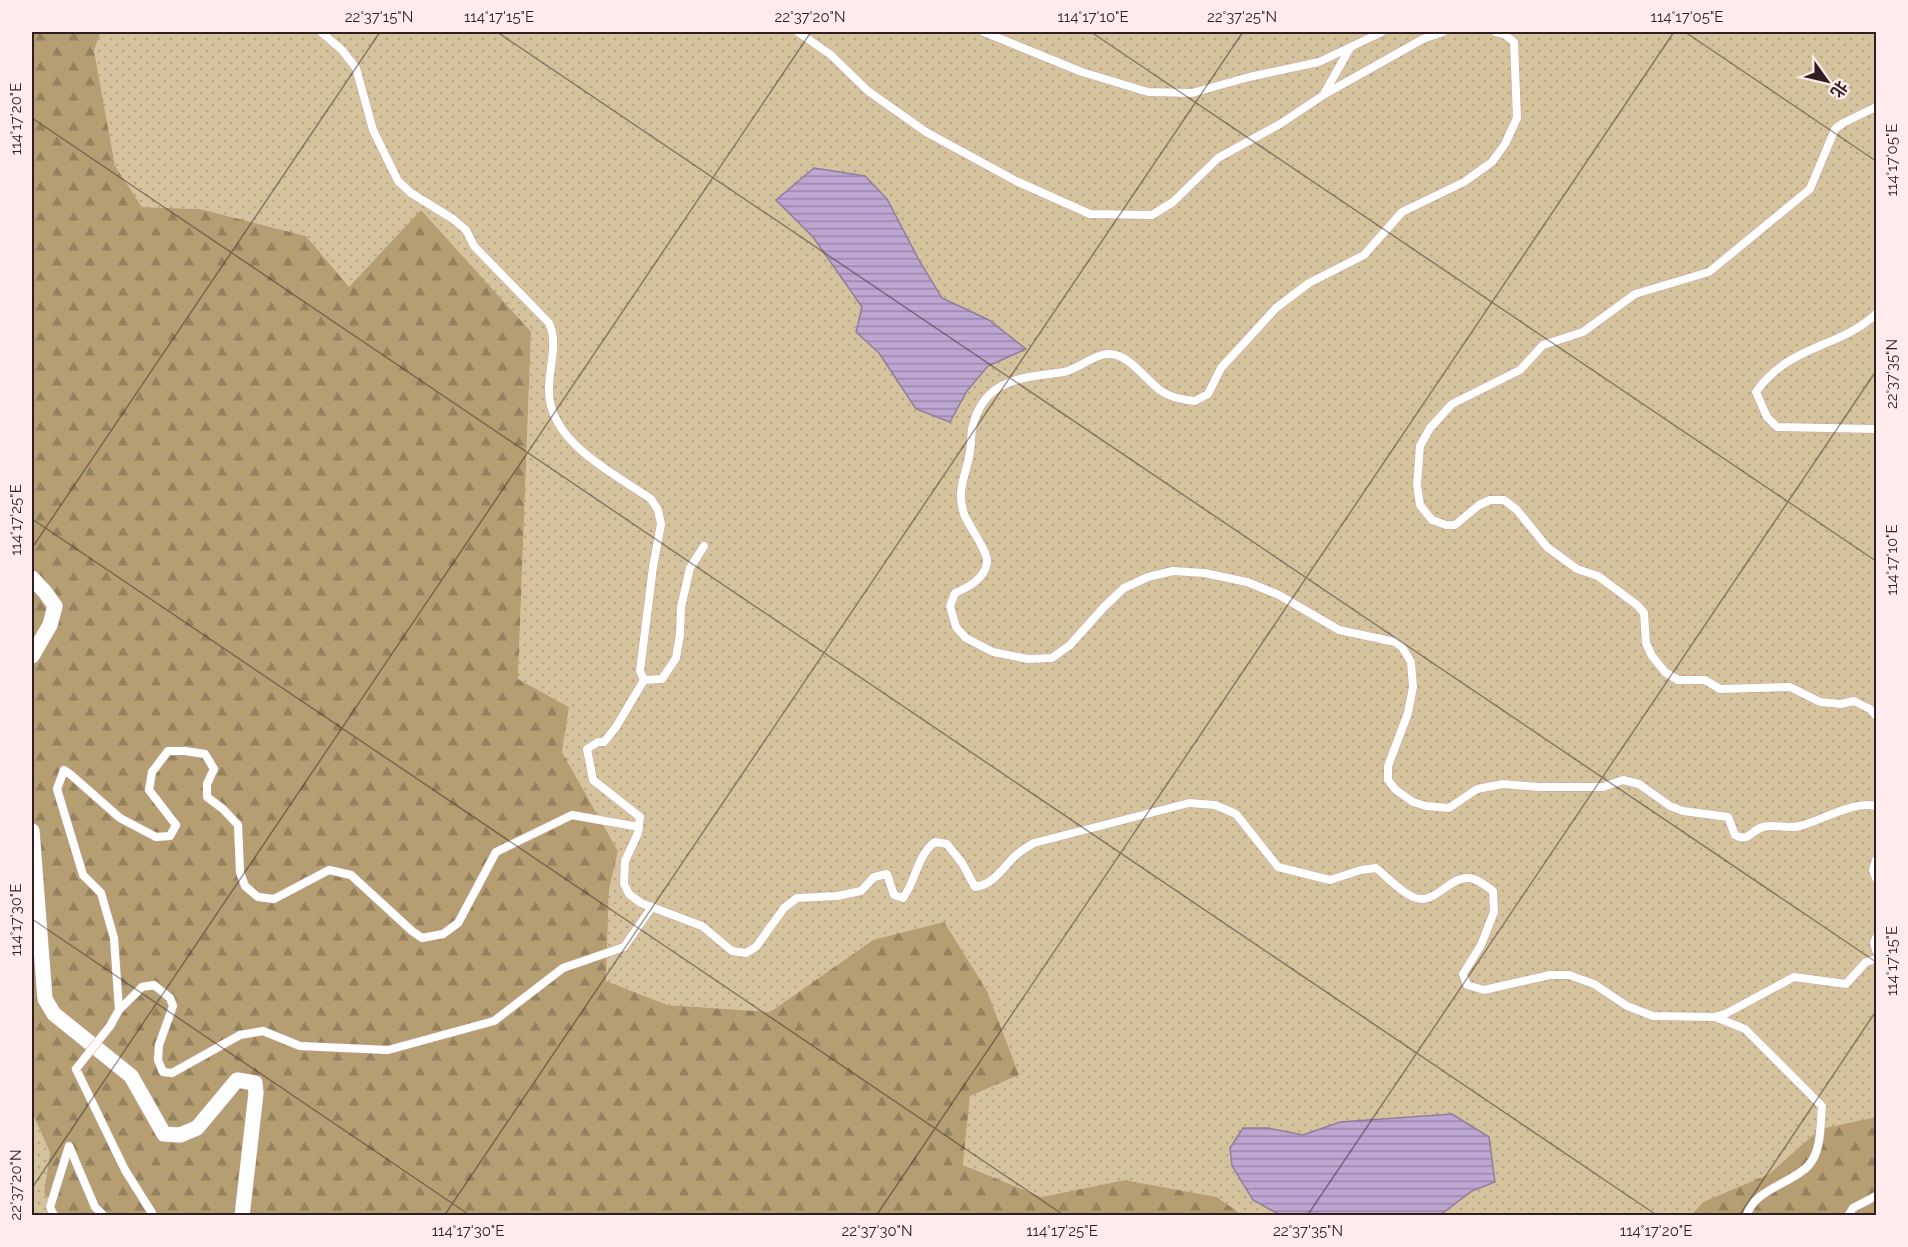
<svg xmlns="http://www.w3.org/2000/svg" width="1908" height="1247" viewBox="0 0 1908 1247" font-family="Raleway,'Noto Sans SC',sans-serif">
  <defs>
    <pattern id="grass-dots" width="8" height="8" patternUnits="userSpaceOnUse" patternTransform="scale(1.5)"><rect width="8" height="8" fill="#d5c39d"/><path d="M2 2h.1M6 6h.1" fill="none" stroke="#b7a787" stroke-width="1.8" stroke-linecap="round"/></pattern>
    <pattern id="forest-firs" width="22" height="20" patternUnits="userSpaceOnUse" patternTransform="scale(1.5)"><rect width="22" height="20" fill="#b59f72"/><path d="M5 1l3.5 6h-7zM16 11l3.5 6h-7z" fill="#94815d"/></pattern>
    <pattern id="water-rules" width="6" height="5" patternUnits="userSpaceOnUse" patternTransform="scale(1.5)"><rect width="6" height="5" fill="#bda6d1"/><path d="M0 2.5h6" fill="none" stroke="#9a87a9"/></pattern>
  </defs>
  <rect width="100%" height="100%" fill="#fddadb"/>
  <path fill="url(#grass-dots)" d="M101 32H1876V1117L1820 1129 1769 1174 1703 1202 1690 1215H1242L1217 1197 1125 1180 1043 1197 963 1165 970 1096 1019 1075 873 940 770 1012 668 1005 606 981 609 890 618 851 562 752 569 707 518 679 531 332 349 288 306 236 200 209 142 207 115 167 94 50Z
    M32 1112 50 1153 44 1193 60 1215H32Z"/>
  <path fill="url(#forest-firs)" d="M32 32H101L94 50 115 166 142 207 200 209 306 236 349 287 421 210 531 332 518 679 569 707 562 752 618 851 609 890 606 981 668 1005 770 1012 873 940 944 922 987 991 1019 1075 970 1096 963 1165 1042 1197 1125 1180 1217 1197 1242 1215H60L44 1193 50 1153 32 1112Z
    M1876 1117V1215L1690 1216 1703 1202 1769 1174 1820 1129Z"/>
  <path fill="url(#water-rules)" stroke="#927d9c" stroke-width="1.5" d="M814 168 865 176 887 199 920 262 942 298 989 320 1026 349 988 366 967 391 950 422 916 409 879 353 856 332 862 307 813 237 776 200Z
    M1452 1114 1489 1137 1495 1182 1472 1191 1440 1215H1280L1253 1200 1232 1166 1230 1148 1243 1128H1268L1303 1135 1340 1122Z"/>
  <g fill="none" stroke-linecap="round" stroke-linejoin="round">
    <defs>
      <path id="service" d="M321 32 342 50 356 68 373 130 398 181 411 193 453 219 466 230 474 246 549 323C559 344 548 369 549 392 550 443 615 474 651 499L658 510 661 524 653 567 640 671 644 680 662 679 676 658 680 634 681 607 690 568 704 546
        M798 32 831 55 868 91 926 132 1016 181 1090 214 1152 215 1173 202 1218 158 1280 124 1325 94 1423 39 1443 32
        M984 32 1082 72 1148 92 1192 93 1249 77 1319 62 1382 32
        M1496 32 1504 34 1514 42 1517 118 1505 144 1492 162 1464 182 1402 212 1364 255 1309 283 1276 308 1221 368 1208 394 1195 401C1183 400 1171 398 1161 391 1145 379 1130 355 1110 354 1095 353 1079 369 1064 372 1021 378 983 378 972 429 971 437 971 445 970 452 966 476 956 489 964 514 969 527 989 552 987 563 984 579 969 587 955 593L950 606 956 627 966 638 993 652 1028 659 1052 658 1070 645 1104 607 1124 588 1148 577 1173 571 1204 573 1247 582 1279 595 1339 630 1395 642 1402 647 1411 662 1413 687 1408 713 1388 766V780L1396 790 1413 802 1426 806 1449 808 1477 789 1503 784 1539 787H1603L1623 780 1639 784 1670 806 1683 811 1728 817 1735 835C1749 843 1751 830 1763 827 1775 824 1788 829 1800 826 1823 820 1854 800 1876 806
        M1325 92 1350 48
        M1876 107 1843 123 1835 129 1810 189 1709 272 1635 294 1583 332 1543 345 1520 370 1452 404 1430 428 1420 446 1417 485 1420 505 1432 520 1446 525H1455L1479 505 1490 500H1504L1517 510 1547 547 1577 569 1598 576 1637 605 1644 613 1646 643 1652 656 1665 672 1678 680H1705L1720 689 1790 687 1820 702 1841 704 1854 701 1870 709 1876 716
        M1876 314C1838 349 1790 344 1756 392L1767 417 1777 427 1876 429
        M644 680 616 727 604 742H598L587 749 593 780 640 817 638 833 625 861 624 884 629 894 641 903 702 926 732 951 746 953 756 947 784 908 797 898 837 896 861 891 874 877 887 874 894 895 903 898C916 881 917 855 935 842L947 844 962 863 975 887C994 884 1001 870 1014 857 1019 852 1027 847 1034 843L1189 803 1215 805 1236 814 1278 867 1330 880 1361 870 1376 868C1386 876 1401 892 1413 897 1434 907 1448 877 1468 878 1477 878 1486 886 1493 891L1494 912 1481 945 1463 974 1467 985 1484 990 1550 975H1569L1594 984 1627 1006 1653 1016 1715 1017 1727 1013 1794 977 1846 984 1866 962 1876 959
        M1876 860 1873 870 1876 878
        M1876 938 1874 943 1876 950
        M119 1010 142 987 154 985 170 998 173 1006 159 1045 158 1060 163 1072 172 1073 240 1035 263 1031 300 1046 388 1050 494 1021 563 968 624 947 652 907
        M1715 1017 1745 1029 1822 1106C1820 1126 1822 1151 1808 1166 1794 1182 1751 1191 1747 1216
        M110 1026 119 1010 114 938 101 893 83 875 57 789 64 770 70 774 120 818 156 837 170 836 176 825 149 790 152 772 168 751H185L205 754 214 769 207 784V797L223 809 238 825 240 872 245 886 258 897 274 899 329 870 351 875 412 931 422 938 443 934 458 923 496 852 572 815 639 827
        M76 1069 125 1170 152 1213 151 1216
        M54 1216 50 1207 69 1146 95 1207 104 1216
        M1848 1216 1853 1208 1876 1196"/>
      <path id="minor" d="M32 578 45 592 55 606 50 625 32 656
        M32 831 45 999 54 1014 131 1076 164 1134 180 1135 197 1128 237 1080 255 1083 256 1093 242 1216"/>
    </defs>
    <use href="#service" stroke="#cca4a4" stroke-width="9"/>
    <use href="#minor" stroke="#cca4a4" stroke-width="16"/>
    <use href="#service" stroke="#fff" stroke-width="8"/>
    <use href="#minor" stroke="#fff" stroke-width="15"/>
    <defs>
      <path id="service-bridge" d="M76 1069 110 1026"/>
    </defs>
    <use href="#service-bridge" stroke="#cca4a4" stroke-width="9" stroke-linecap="butt"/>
    <use href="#service-bridge" stroke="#fff" stroke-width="8"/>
  </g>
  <path fill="none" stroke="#2e1e1f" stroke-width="1.5" stroke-opacity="0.45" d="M497 32 1876 962M1091 32 1876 561M1685 32 1876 161M32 118 1658 1216M32 519 1065 1216M32 548 380 32M32 919 471 1216M32 1188 811 32M444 1216 1243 32M876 1216 1674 32M1307 1216 1876 371M1739 1216 1876 1011"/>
  <rect width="1908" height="1247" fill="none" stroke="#feecec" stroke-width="66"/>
  <g transform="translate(1827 81) rotate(124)" stroke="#feecec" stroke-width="4.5" paint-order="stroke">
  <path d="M0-4.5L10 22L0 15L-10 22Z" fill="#2e1e1f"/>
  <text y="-9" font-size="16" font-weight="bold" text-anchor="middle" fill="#2e1e1f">北</text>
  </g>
  <rect x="33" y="33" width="1842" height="1181" fill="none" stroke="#2e1e1f" stroke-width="2"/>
  <g font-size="15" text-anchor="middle" fill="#2e1e1f">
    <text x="379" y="22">22°37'15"N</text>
    <text x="499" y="22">114°17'15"E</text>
    <text x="810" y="22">22°37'20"N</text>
    <text x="1093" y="22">114°17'10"E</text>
    <text x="1242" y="22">22°37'25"N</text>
    <text x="1687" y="22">114°17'05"E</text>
    <text transform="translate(16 119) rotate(-90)" y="5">114°17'20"E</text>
    <text transform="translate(1892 160) rotate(-90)" y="5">114°17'05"E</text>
    <text transform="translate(1892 374) rotate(-90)" y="5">22°37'35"N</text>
    <text transform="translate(16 520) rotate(-90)" y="5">114°17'25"E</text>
    <text transform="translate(1892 560) rotate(-90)" y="5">114°17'10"E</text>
    <text transform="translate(16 920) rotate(-90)" y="5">114°17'30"E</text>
    <text transform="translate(1892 961) rotate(-90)" y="5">114°17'15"E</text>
    <text transform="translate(16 1185) rotate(-90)" y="5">22°37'20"N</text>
    <text x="468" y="1236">114°17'30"E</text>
    <text x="877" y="1236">22°37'30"N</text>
    <text x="1062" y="1236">114°17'25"E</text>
    <text x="1308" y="1236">22°37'35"N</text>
    <text x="1656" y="1236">114°17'20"E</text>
  </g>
</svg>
